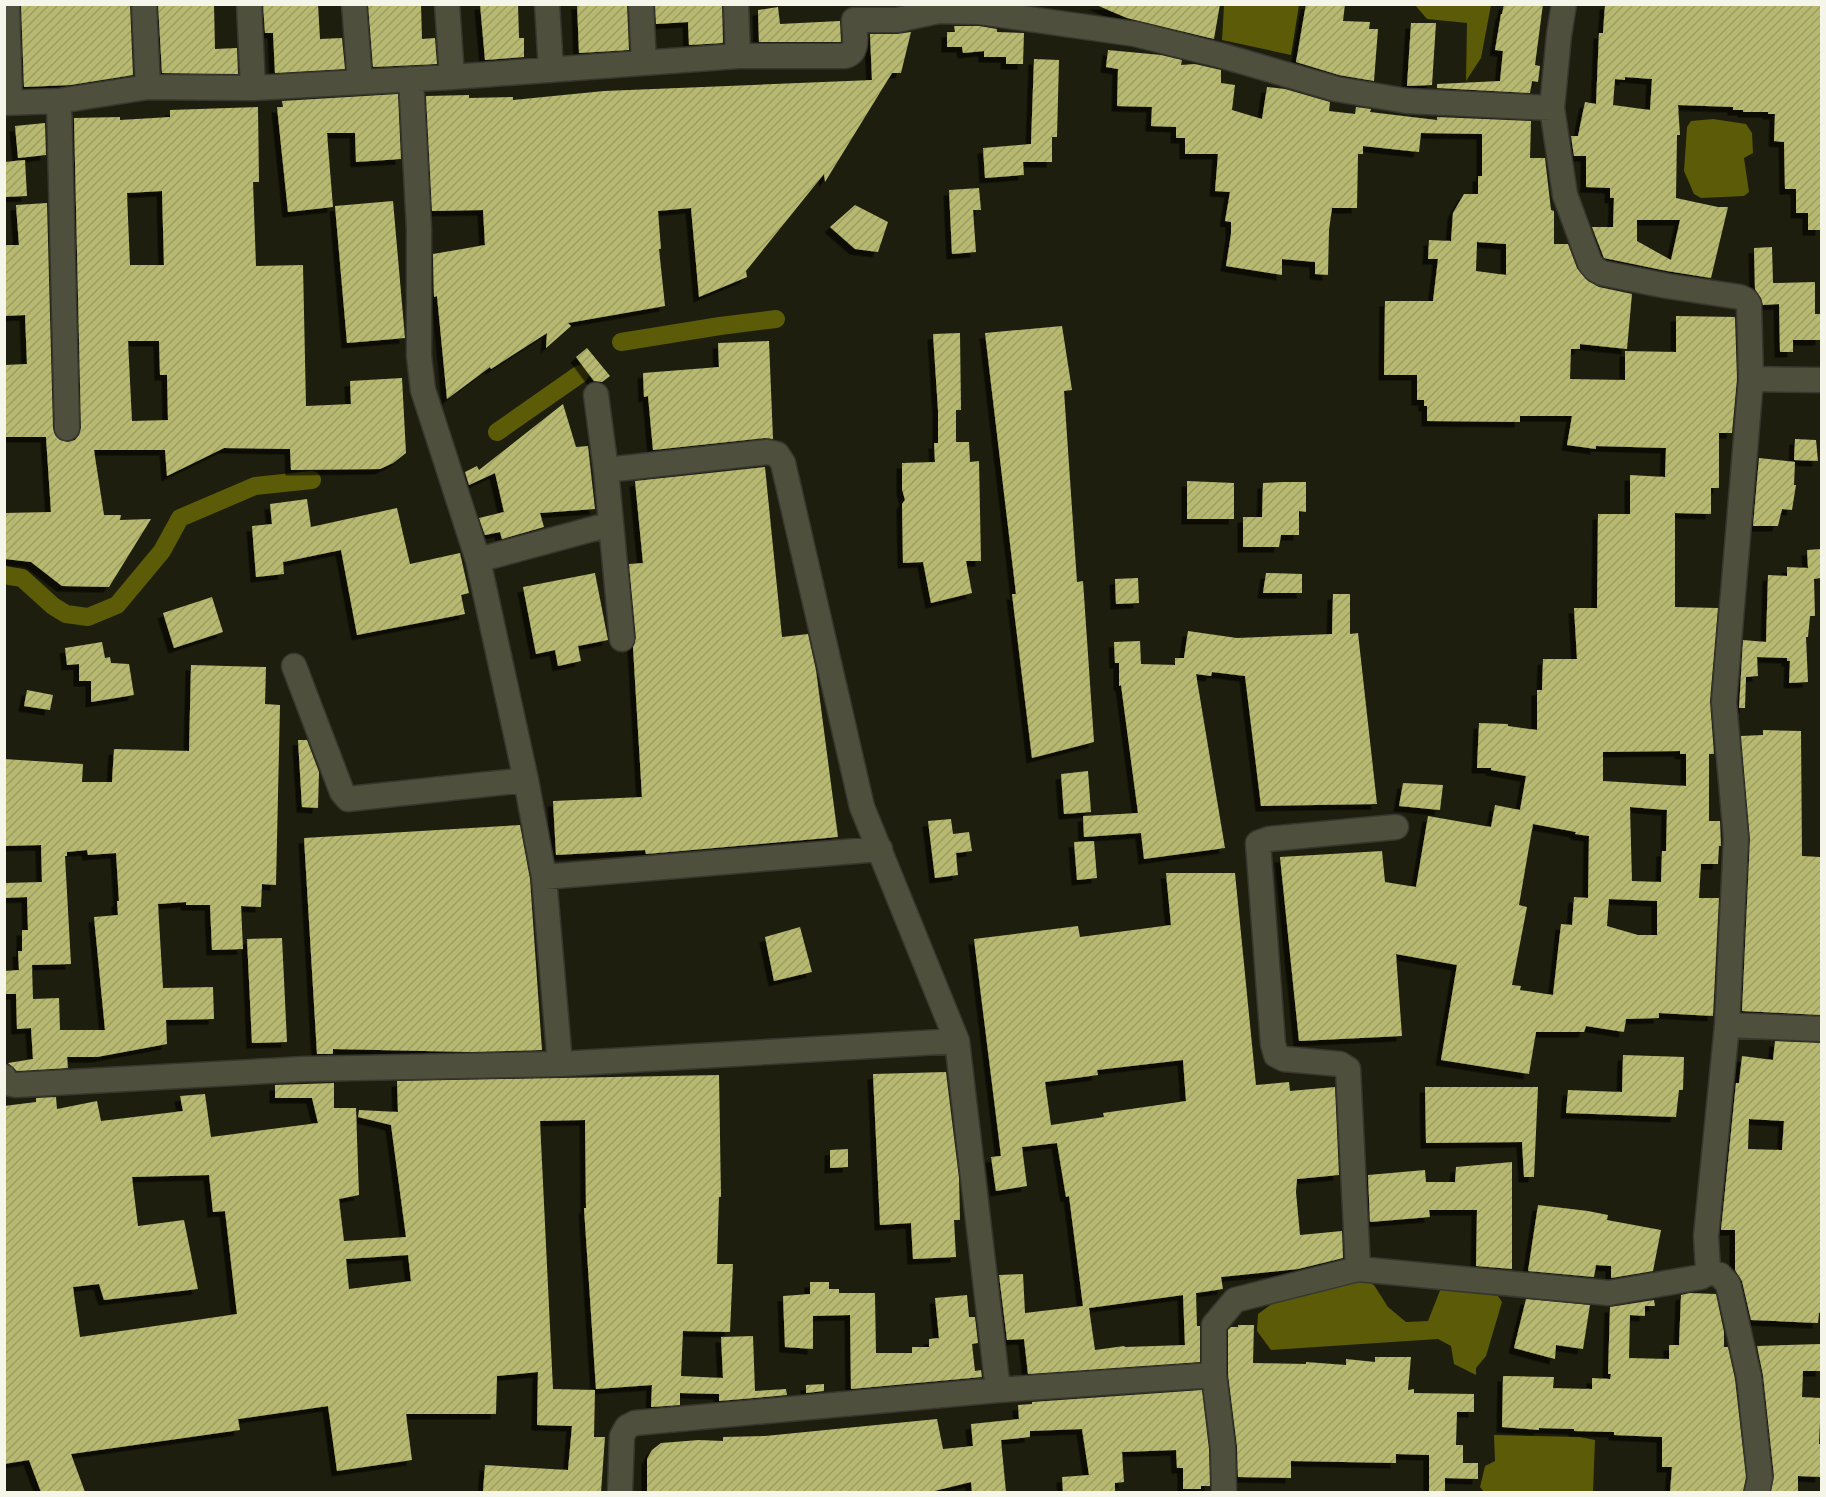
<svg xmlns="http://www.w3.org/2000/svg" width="1826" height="1497" viewBox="0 0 1826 1497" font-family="Figtree,sans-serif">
  <defs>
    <pattern id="building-hatch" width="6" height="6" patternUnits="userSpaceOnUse" patternTransform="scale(1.5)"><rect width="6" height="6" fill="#b8b96f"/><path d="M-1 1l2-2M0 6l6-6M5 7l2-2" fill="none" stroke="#9c9d65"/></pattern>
    <filter id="shadow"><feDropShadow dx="-5.5" dy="5.5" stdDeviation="0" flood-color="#0009"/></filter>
  </defs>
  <rect width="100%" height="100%" fill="#1d1e0d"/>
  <path fill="#5c5b07" d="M1224 5H1299L1291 55 1222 40Z
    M1415 5H1491L1481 58 1466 81 1467 23 1427 19Z
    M1713 119 1746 124 1752 133 1753 153 1744 158 1749 192 1744 196 1701 198 1694 194 1684 171 1687 127 1691 121Z
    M1358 1278 1374 1285 1388 1307 1406 1322 1428 1321 1441 1288 1480 1292 1498 1296 1502 1302 1486 1356 1476 1368V1375L1454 1364 1451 1346 1438 1339 1271 1350 1257 1331 1258 1314 1280 1298Z
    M1494 1435 1580 1437 1595 1440 1593 1492H1484L1480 1487 1485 1466 1495 1461Z"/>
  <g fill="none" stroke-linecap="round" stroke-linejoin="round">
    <path stroke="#5c5b07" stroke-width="18" d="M621 342 720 326 776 319
      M497 432 580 374
      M4 575 22 578 53 606 66 614 88 617 117 605 162 551 180 518 255 486 312 480"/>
  </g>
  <path fill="url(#building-hatch)" fill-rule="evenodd" filter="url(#shadow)" d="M21 4H130L133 75 70 85 24 87Z
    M158 4H214L215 49 237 48 238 74 162 73Z
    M263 4H318L320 39 342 38 345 69 275 73 273 33H265Z
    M368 4H421L422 39 435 38 437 64 373 67Z
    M480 4H518L519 38H524V57L485 60Z
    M577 4H627L629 50 579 53Z
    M655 4H722L723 43 689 45 688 22 656 24Z
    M1094 4H1220L1214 39 1127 18Z
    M1306 4H1345L1343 21 1370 22 1369 29H1378L1374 81 1339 75 1296 62Z
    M1504 4H1543L1535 65 1540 66 1538 82 1532 81 1530 93 1437 88V84L1500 81 1503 51 1495 50 1501 14H1502Z
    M1605 4H1821V143L1820 154 1821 230H1808V213H1796V189H1785L1784 142 1774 141 1775 114H1768V112H1743V110H1733V107L1678 105 1680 135H1677L1676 198 1718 207H1728L1711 278 1667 271 1604 258 1592 227H1613L1614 198H1610V188L1586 187V156H1574L1571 136H1578L1585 102 1596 104 1599 33H1603ZM1625 77 1652 79 1650 110 1613 105 1615 79 1625 80ZM1637 220H1680L1671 260 1637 241Z
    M778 7 780 24 840 21 841 42H759L758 10Z
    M1411 23H1436L1432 85 1407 86Z
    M954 26H979L997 29V32L1024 33 1023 64H1006V57H984V51L963 53 962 47H947V32H955Z
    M911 32 901 73H892L825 182 824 174 746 271 747 277 699 297 691 208 658 211 661 249H659L665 306 568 323 571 326 546 348 547 333 491 369 490 367 447 399 437 296 434 297 433 254 485 245 483 210 432 211 426 96 469 95V98L513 97V100L604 91 872 80 870 34H897Z
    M1108 50 1161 55 1182 60 1181 65 1195 64 1221 70V83L1235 85 1232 110 1262 119 1267 87 1285 89 1330 102 1329 111 1355 114 1356 107 1371 109 1370 112 1437 120V117L1531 121 1530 158H1545L1551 210 1554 211V244H1568L1577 268 1588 281 1599 287 1632 294 1627 349 1580 344V349H1571L1570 379 1625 380V351L1676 352V316L1735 317 1737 379 1732 433H1719V488H1711V514L1675 513V607L1718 608 1710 701 1714 754H1709V821H1720L1721 846H1719L1718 864H1701L1699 898H1719L1713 1016 1659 1013V1018L1626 1019 1624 1032 1586 1026 1584 1032H1536L1529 1074 1441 1060 1457 965 1396 954 1402 1036 1299 1041 1280 857 1382 851 1385 882 1416 887 1428 816 1491 827 1495 805 1520 810 1526 776 1491 770V768H1477L1479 723 1508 724V726L1537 730V690H1542L1543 659H1577L1574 608H1597L1598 514H1630V475L1665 477 1666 448 1596 446V449L1567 445 1572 416H1520V422L1427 421V406H1424V400H1417V375H1384L1385 301H1433L1438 259H1428L1429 240 1451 241 1453 213 1464 194H1478V176H1482V134L1421 133 1419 152 1363 146V154H1358L1357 208H1332L1329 230 1328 275 1315 274V262L1282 259V275L1226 266 1231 234V222L1225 221 1230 192 1215 191 1218 154H1185V138H1176V127L1151 126 1152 107 1117 106 1118 69 1106 67ZM1477 242 1506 244V275L1476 271ZM1680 751V754H1686V786L1603 781V752ZM1630 807 1667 810 1666 851H1662L1661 882 1632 881ZM1533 824 1576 832 1575 834 1589 836 1588 898 1574 897 1572 925 1561 924 1553 995 1520 990 1521 986 1512 985 1527 907 1519 905ZM1609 899 1657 901V935H1638L1607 926Z
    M1034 59 1059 60 1057 137H1052V162H1023L1024 175 985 178 983 148 1031 144Z
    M398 94 401 159 356 162 355 133H327L333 207 288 212 277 107H283L282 101Z
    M258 107 259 182H253L256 266 303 265 306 406 351 404 350 381 402 378 406 453 393 463 380 469 291 470 290 449 224 448 167 476 165 450H94L104 515H121L120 520 151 519 109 587 62 586 31 562 5 559 4 513 51 512 46 437H4V365L27 364 25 315 4 316V245H19L16 205 47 203 53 428 55 435 60 440 68 442 75 440 79 435 81 428 74 118 120 117V120L170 117V110ZM162 191 164 265H130L127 193ZM128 341H159L160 375H167L168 420 132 421Z
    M45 123 46 155 18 158 15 126Z
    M25 160 27 196 4 197V162Z
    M979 188 981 210H973L976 252 952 254 949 190Z
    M393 201 405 338 347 343 335 206Z
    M855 205 888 222 878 252 855 249 830 227Z
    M1772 247 1773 283 1815 282V314H1821V340H1793V352H1780L1779 304 1763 305 1761 298 1755 289 1754 248Z
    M1062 326 1072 390 1064 391 1077 582 1083 581 1094 742 1032 758 1012 594H1016L985 333Z
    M960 333 961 410H956V442H969L970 462 979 461 981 561H966L972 593 931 603 923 562 903 563 902 504 905 500 902 489V463L935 462 934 443H938V410L933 334Z
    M769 341 773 439 765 438 653 450 648 396 644 397 643 373 719 367 718 343Z
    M587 348 610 376 602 382 594 381 576 357Z
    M563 404 576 447 588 446 595 509 540 513 544 527 502 539 500 532 485 535 479 518 504 512 495 473 469 485 465 472 477 466 479 470Z
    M1795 439 1816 440 1818 461 1794 460Z
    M1759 458 1795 462 1794 485H1796L1792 510 1782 509 1778 526H1753Z
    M765 467 782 637 808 634 816 670 838 837 646 854 645 850 556 855 553 801 642 797 633 647 636 638 629 564 643 563 635 481Z
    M1187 481 1234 483V519H1187Z
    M1282 482H1306V512L1299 511V535H1281L1279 547H1243V517H1262L1263 483Z
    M307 499 311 527 397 508 410 564 460 553 469 593 461 595 465 614 357 635 341 550 283 562 284 574 256 577 252 526 272 524 270 504Z
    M1821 549V578L1814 579 1815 616H1810L1808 637H1806L1808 682 1789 683 1790 661H1787V658L1757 657 1758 676 1746 677 1745 708H1739L1743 640 1766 642 1768 575 1787 576V567L1808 568 1807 550Z
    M595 573 608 640 578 646 581 661 558 666 555 650 536 654 523 587Z
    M1266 573 1302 574V593H1263Z
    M1138 578 1139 603 1116 604 1115 579Z
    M1333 594H1350V634L1358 633 1377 804 1261 806 1245 676 1212 672 1211 676 1196 674 1225 848 1144 859 1141 833 1084 837 1083 816 1138 813 1121 685 1119 686V663H1115L1114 642 1140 641 1141 664 1175 665V658H1184L1188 631 1237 638 1332 634Z
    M212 597 223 632 174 648 163 613Z
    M102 642 105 658 110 657 111 663 129 664 134 695 91 702V681H79V664L67 665 65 648Z
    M191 665 266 667 265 704 280 705 276 885 262 884 261 907 241 906 243 949 212 950 210 905H186V902L158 904 163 988 213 987 214 1019 166 1020 167 1044 97 1057H67L68 1068 17 1071 8 1063 33 1059 31 1028 17 1029 16 994H4V971L19 970 18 951H22V930H28L27 897 4 898V883L42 882 41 845 4 846V759L83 764 82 782H112L114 749 189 751ZM87 850 88 855 116 853 119 901H117L118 915 94 917 105 1030H60L59 998 33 999 32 965 71 964 65 856H67V852Z
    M27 690 53 695 50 710 24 706Z
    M1763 730 1801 731 1802 856 1820 857 1821 871V1015L1742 1011 1750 839 1741 736 1763 735Z
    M298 740H307L319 772 318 808 302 807Z
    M1088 771 1091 812 1064 814 1061 774Z
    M1403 783 1443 785 1440 810 1399 806Z
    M951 819 953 834 969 832 972 851 956 853 958 875 935 878 928 821Z
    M520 825 530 879 542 1050 470 1052 333 1049V1054H317L304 838Z
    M1094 841 1097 878 1077 880 1074 842Z
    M1166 873H1235L1256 1085 1289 1082 1290 1091 1335 1087 1339 1175 1297 1179 1296 1192 1300 1235 1342 1231 1343 1258 1298 1269 1221 1277 1223 1289 1196 1293 1197 1326H1200V1362L1028 1374 1024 1339 1007 1340 999 1275 1023 1274 1025 1313 1083 1306 1069 1196 1066 1197 1057 1143 1022 1147 1027 1186 996 1191 991 1157 1001 1156 974 939 1078 926 1080 937 1171 925ZM1183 1060 1186 1101 1103 1113 1104 1117 1051 1125 1045 1082 1098 1075 1097 1070ZM1183 1295 1185 1345 1125 1347 1124 1346 1095 1350 1089 1308Z
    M800 927 812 972 774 981 765 937Z
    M282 938 287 1042 252 1043 247 939Z
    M1775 1041 1821 1043V1313H1819L1818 1323 1751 1320 1742 1281 1735 1270V1230H1721L1736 1083H1739L1742 1056 1773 1060ZM1749 1119 1784 1121 1782 1150 1748 1149Z
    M1623 1055 1684 1057 1683 1090H1679L1676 1117 1566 1113 1568 1090 1622 1092Z
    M946 1072 959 1178 960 1220H954L956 1257 913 1259 911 1223 880 1225 873 1074Z
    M719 1075 721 1197H719L717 1264H733L730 1332 683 1331 681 1376 723 1378 721 1337 753 1336 755 1391 786 1389 787 1395 719 1401V1394L680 1393V1405L651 1407 652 1385 596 1389 584 1208H586L585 1120 540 1121 553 1389 595 1390 594 1437H605L601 1492H483L485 1465 568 1470 572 1426 537 1425 538 1372 497 1376 496 1414H406L412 1460 337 1471 328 1406 238 1419 240 1430 71 1454 85 1492H41L29 1460 4 1464V1106L36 1102V1098L56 1097 57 1109 97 1101 101 1121 183 1111 180 1096 205 1094 211 1137 318 1123 312 1098H275V1085L334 1083V1108H356L359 1195 339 1199 344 1241 406 1237 391 1125 358 1117 359 1110 398 1112 397 1081ZM209 1175 213 1212 225 1211 237 1314 80 1337 73 1287 99 1284 104 1300 198 1289 184 1220 138 1226 132 1177ZM408 1255 411 1281 349 1289 346 1259Z
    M1425 1087H1538L1534 1177H1524L1522 1142 1426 1143Z
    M848 1149V1167L830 1168V1150Z
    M1512 1162V1269L1476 1266 1477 1210H1429L1430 1217 1370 1222 1368 1175 1425 1170 1426 1182H1455L1456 1167Z
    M1538 1205 1588 1211 1608 1215 1607 1220 1661 1230 1653 1271 1611 1278V1266L1596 1265 1594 1277 1528 1271Z
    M810 1282H829V1289H839V1293H875L876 1353H912V1347H929V1339L939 1338 935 1298 967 1295 969 1317H975L978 1343 972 1344 975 1371 981 1370 982 1377 851 1389 850 1315 813 1316V1349L785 1347 783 1296 810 1294Z
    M1690 1293 1716 1294 1724 1332V1347H1728L1735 1379 1746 1477 1743 1492H1670L1672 1467H1662V1437L1614 1435V1432L1574 1431V1429L1539 1428V1430L1502 1427 1503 1376 1554 1377 1553 1388 1592 1389V1378L1610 1379 1611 1374H1608L1610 1307 1654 1300 1655 1306H1645V1316L1630 1315 1629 1358 1669 1359V1345H1679L1681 1295Z
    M1526 1299 1590 1305 1583 1349 1556 1345 1555 1359 1514 1348Z
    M1238 1325H1254L1253 1363 1306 1364V1362L1346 1365V1359L1375 1362V1357H1411L1408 1390 1414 1389V1393L1474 1394V1412H1457L1456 1445H1463V1463H1478V1479L1445 1478V1492H1429V1455L1396 1454V1463L1291 1461V1478L1238 1477 1237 1446 1228 1374V1330L1231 1327H1238Z
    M1821 1344V1371H1803L1802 1397 1821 1398 1819 1444H1821V1477L1798 1476V1492H1771L1774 1476 1763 1375 1757 1346Z
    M824 1384V1391L806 1393V1385Z
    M1202 1390 1209 1449 1210 1486H1201V1489H1183V1468H1177L1176 1450 1122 1452 1124 1482 1115 1483V1492H1063L1062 1477 1089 1475 1082 1429 1030 1431V1437L1001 1440 1006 1492H972L971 1482 930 1492H647V1459L652 1450 661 1443 699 1440 723 1441V1437L765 1436 937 1419 943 1449 973 1446 971 1424 1019 1419 1018 1405 1032 1404V1402Z"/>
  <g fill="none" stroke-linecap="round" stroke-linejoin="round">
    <defs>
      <path id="minor" d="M7 4 10 102
        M144 4 148 87
        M249 4 253 88
        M354 4 360 82
        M447 4 452 77
        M547 4 551 70
        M641 4 644 63
        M736 4 738 56
        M411 79 419 229V356L423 390 478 560
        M59 101 67 428
        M4 103 59 101 148 87 253 88 452 77 738 56H845C860 52 854 33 854 20H897L938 11 980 12 1135 34 1223 56 1336 89 1407 101 1552 108 1559 35 1564 4
        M1552 108 1565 195 1590 263 1595 269 1602 273 1667 286 1740 297 1746 300 1749 305 1751 379
        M596 395 606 470
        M622 639 606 470 767 452 777 454 783 463 862 807 957 1041 998 1390
        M294 666 342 792 348 799 526 780
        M544 877 880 849
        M1727 1025 1822 1029
        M560 1064 544 877 526 780 478 560 611 524
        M4 1077 7 1083 16 1085 304 1069 560 1064 957 1041
        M1358 1269 1348 1069 1340 1064 1284 1059 1276 1055 1273 1044 1258 843 1269 839 1396 827
        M620 1492 622 1436 627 1427 635 1423 998 1390 1214 1375
        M1224 1492 1223 1448 1214 1375V1325L1235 1300 1358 1269 1609 1293 1701 1277 1708 1271
        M1757 1492 1760 1478 1749 1377 1728 1284 1720 1275 1708 1271 1706 1236 1727 1025 1736 838 1724 702 1751 379 1822 380"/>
    </defs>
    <use href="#minor" stroke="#37372f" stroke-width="27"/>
    <use href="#minor" stroke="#4e4f3d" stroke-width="24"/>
  </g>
  <rect width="1826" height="1497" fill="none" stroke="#f5f5ea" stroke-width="12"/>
</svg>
